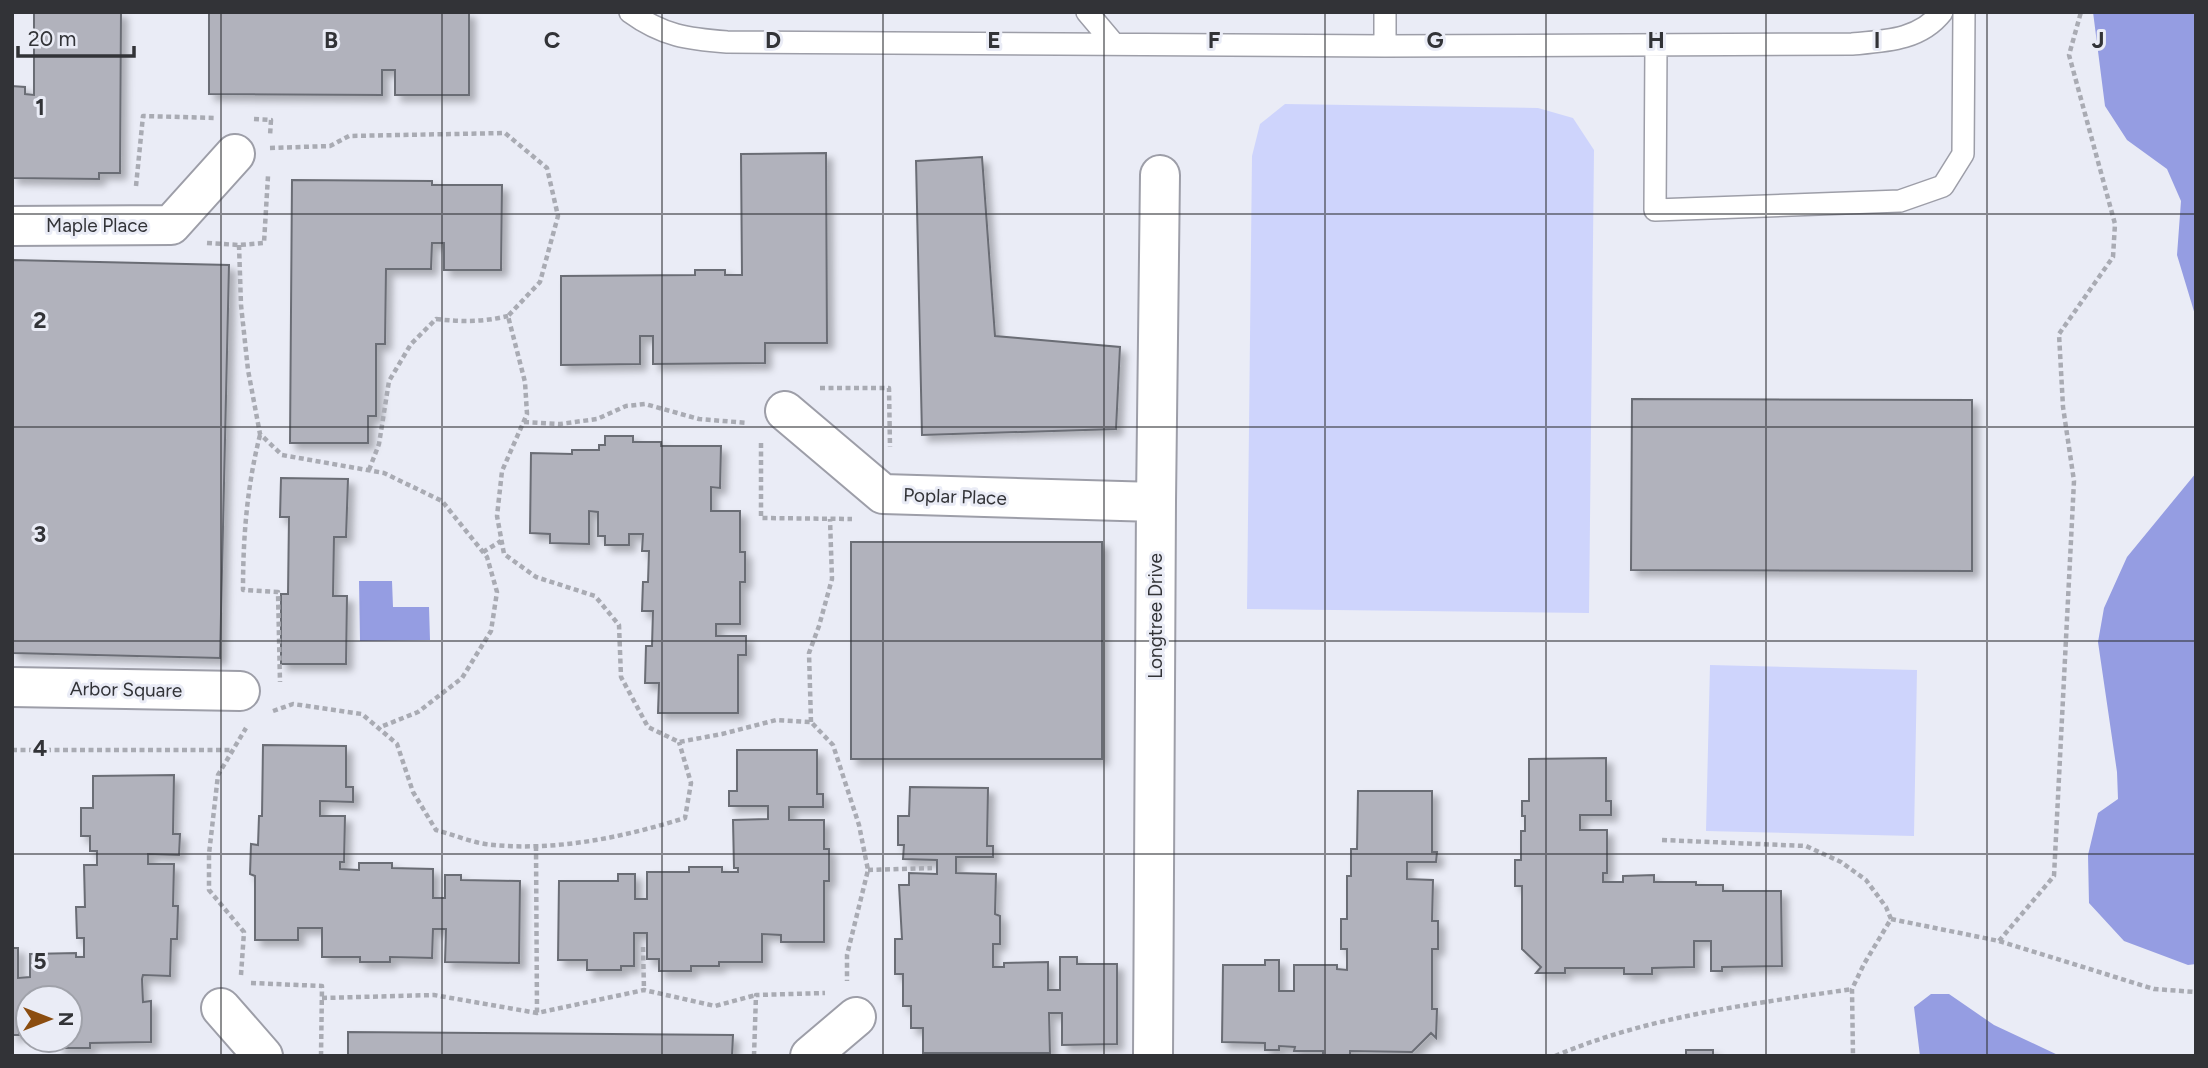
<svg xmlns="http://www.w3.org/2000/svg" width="2208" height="1068" viewBox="0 0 2208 1068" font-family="Figtree,sans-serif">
  <defs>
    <filter id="shadow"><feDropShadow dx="6" dy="6" stdDeviation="3.5" flood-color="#0004"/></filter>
  </defs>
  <rect width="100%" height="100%" fill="#eaecf6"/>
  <path fill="#ced4fc" d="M1285 104 1538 108 1573 118 1594 150 1589 613 1247 609 1252 156 1260 124Z
    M1710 665 1917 670 1914 836 1706 831Z"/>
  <path fill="#959de2" d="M2093 12H2196V318L2177 255 2181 201 2167 169 2127 140 2105 106Z
    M2196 473V964L2188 965 2124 941 2089 903 2088 855 2098 813 2118 799 2117 772 2098 642 2104 608 2127 557Z
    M359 581H392L393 607H429L430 640 360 641Z
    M1931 994H1949L1994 1025 2060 1056H1920L1914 1007Z"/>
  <path fill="#b1b2bc" stroke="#6b6d75" stroke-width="2" filter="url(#shadow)" d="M34 12H121L120 173H99V179L12 178V86L25 87V94L34 95Z
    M209 12H469V95H395V70H382V95L209 94Z
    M826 153 827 343H765V363L653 364V336H640V364L561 365V276L695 275V270H725V275H742L741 154Z
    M982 157 995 336 1120 347 1116 429 922 435 916 161Z
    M292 180 432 181V185H502L501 270H444V243H432L431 269H386L385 344H376V416H368V443H290Z
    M12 260 229 265 220 658 12 653Z
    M1632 399 1972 400V571L1631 570Z
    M605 436H633V442H661V446H721L720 488 711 487V511H740V552H745V582H740V624H716V636H746V655H738V713H658L659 683H645L646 646H652L653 611H642L643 582H648L649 551H642L643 534H629V545H605V536H598V512L589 511V544L550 543V534L530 533 531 453 572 454V450H599V445H605Z
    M281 478 348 479 346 537H334L333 596H347L346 664H281V594H288L289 517H280Z
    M851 542H1102V759H851Z
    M263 745 346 746V787H353V802L320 801V816H345L344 862H340V869L359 870V863H392V868L433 869V898H445V875H461V880L520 881 519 963 445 962 446 929H433L432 958 390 957V962H360V957H322V928H298V940H255V876L250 874 251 844 258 845 259 816H262Z
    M737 750H817V794H823V807H789V820H824V849H829V881H824V942H781V935L762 934V962H719V966H691V971H659V959H647V933H634V966H621V970H587V960H558L559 881H618V874H635V899H647V872H689V867H722V872H738V868H734L733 820 768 819V806H729V791H737Z
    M1606 758V801H1611V815H1580V830H1607V873H1603V882H1623V876L1654 875V882H1696V885H1723V891H1781L1782 966 1722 967V971H1711V941H1694V967L1652 968V974H1624V968H1565V973H1536L1541 967 1522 949V886H1515V860H1521V831H1525V816H1522V801H1529V759Z
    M174 775 173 834H180L179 855 148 854V864H174L173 906H178L177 939H171L170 976 143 975 142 979 143 1002 151 1001V1042L90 1043V1048H58V1040H70V998H28V1012H19V1035H12V948H18V978L30 977V954L76 953V957H84V938H77L76 907H85L84 865H97V851H90V836H81V808H93V776Z
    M910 787 988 788 987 846H993V857H956V873L996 874 995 914 1000 916V944H993V967H1004V963L1048 962V990H1060V957H1077V964H1117V1044L1062 1045V1013H1049L1050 1053H923V1028H911V1006H903V974H895V939H902L899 885H909V873L937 874V860L903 859 904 845H898V816H909Z
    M1358 791H1432V852H1437L1436 862H1407V879L1433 880 1432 921H1438V949H1432V1009H1437L1436 1038 1431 1033 1412 1052 1350 1051V1056H1323V1051H1294L1295 1047 1279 1046V1050H1265V1043L1222 1042 1223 965H1265V960H1279V991H1294V965H1337V969L1347 970V949H1341V919H1347V876H1351V849H1357Z
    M348 1032 733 1035 732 1056H348Z
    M1686 1050H1713V1056H1686Z"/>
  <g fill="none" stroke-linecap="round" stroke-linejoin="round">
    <defs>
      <path id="service" d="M630 12C663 36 688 39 727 42L1385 46 1852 44C1886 41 1920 40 1942 12
        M1087 12 1114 44
        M1656 45 1655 210 1900 201 1943 186 1963 154 1964 12
        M1385 46V12"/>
      <path id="minor" d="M12 226 171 225 235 154
        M785 411 883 494 1156 502
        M12 687 240 691
        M221 1008 263 1056
        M810 1056 856 1017
        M1153 1056 1156 502 1160 175"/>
    </defs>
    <use href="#service" stroke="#9d9ea8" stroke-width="24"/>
    <use href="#minor" stroke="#9d9ea8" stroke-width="42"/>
    <path stroke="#a9abb3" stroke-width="4.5" stroke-dasharray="5 3.5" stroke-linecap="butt" d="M254 119 271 120 270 136
      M270 148 330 146 349 136 505 133 547 168 558 216 540 282 508 316 525 382 527 414 502 471 497 516 504 554 536 577 595 596 619 625 621 677 648 727 679 742 722 734 776 720 811 722 833 745 859 825 868 870 847 955V981
      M136 186 143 116 217 118
      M207 243 239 245 264 243 268 176
      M239 245 241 305 248 370 260 434 282 455 384 473 442 501 487 557 497 592 491 631 462 678 418 712 378 728
      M820 388H889L890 447
      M524 422 560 424 597 419 626 406 645 404 699 419 748 423
      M260 435C247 486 243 537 243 590L278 592 280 682
      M761 443V518L852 519
      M369 470 379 444 389 381 411 344 436 319C462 322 483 322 508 316
      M483 552 501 541
      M273 711 293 704 362 714 397 744 413 792 436 830C455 835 475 844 494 845 558 851 624 837 685 818L691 783 679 742
      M811 722 809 653 819 626 832 579 830 519
      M12 750H232
      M1662 840 1806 846 1841 862 1866 880 1886 907 1891 919 1864 964 1852 989 1853 1056
      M536 846 537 1013
      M868 870 932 868
      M1891 919 1999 941 2154 989 2196 992
      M1999 941 2054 876 2074 481 2063 407 2059 334 2113 257 2115 224 2069 55 2081 12
      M643 947 644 990
      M241 975 244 932 209 890V854L218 775 246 728
      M251 983 322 986 321 1056
      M322 998 434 995 537 1013 644 990 715 1006 756 995
      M754 1056 756 995 825 993
      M1555 1056C1649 1016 1752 1004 1852 989"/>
    <use href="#service" stroke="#fff" stroke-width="21"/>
    <use href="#minor" stroke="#fff" stroke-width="38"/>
  </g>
  <path fill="none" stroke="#323337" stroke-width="2" stroke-opacity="0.55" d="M221 12V1056M442 12V1056M662 12V1056M883 12V1056M1104 12V1056M1325 12V1056M1546 12V1056M1766 12V1056M1987 12V1056M12 214H2196M12 427H2196M12 641H2196M12 854H2196"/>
  <g text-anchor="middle" stroke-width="6" stroke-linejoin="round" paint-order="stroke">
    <g font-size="19" fill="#323337" stroke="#eaecf6">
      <text x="97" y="232">Maple Place</text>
      <text transform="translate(955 496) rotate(2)" y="7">Poplar Place</text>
      <text transform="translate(1155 616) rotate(-90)" y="7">Longtree Drive</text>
      <text transform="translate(126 689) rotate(1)" y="7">Arbor Square</text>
    </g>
  </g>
  <g font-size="23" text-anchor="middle" font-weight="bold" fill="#323337" stroke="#eaecf6" stroke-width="6" stroke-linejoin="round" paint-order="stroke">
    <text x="331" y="48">B</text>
    <text x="552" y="48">C</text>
    <text x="773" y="48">D</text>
    <text x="994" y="48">E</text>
    <text x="1214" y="48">F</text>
    <text x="1435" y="48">G</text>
    <text x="1656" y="48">H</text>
    <text x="1877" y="48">I</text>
    <text x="2098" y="48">J</text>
    <text x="40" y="115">1</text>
    <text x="40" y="328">2</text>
    <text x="40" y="542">3</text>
    <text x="40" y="756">4</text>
    <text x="40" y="969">5</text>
  </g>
  <rect width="2208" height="1068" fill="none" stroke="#323337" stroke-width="28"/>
  <g transform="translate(49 1019) rotate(90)"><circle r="33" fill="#eaecf6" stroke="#a0a2aa" stroke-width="2"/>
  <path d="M0-5L12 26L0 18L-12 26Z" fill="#8b4d10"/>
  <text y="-10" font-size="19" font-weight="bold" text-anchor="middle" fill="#323337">N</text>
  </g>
  <path d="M18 46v10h116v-10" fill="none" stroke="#323337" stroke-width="3.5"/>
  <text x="28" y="46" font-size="21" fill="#323337" stroke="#eaecf6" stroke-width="5" paint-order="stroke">20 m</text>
</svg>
